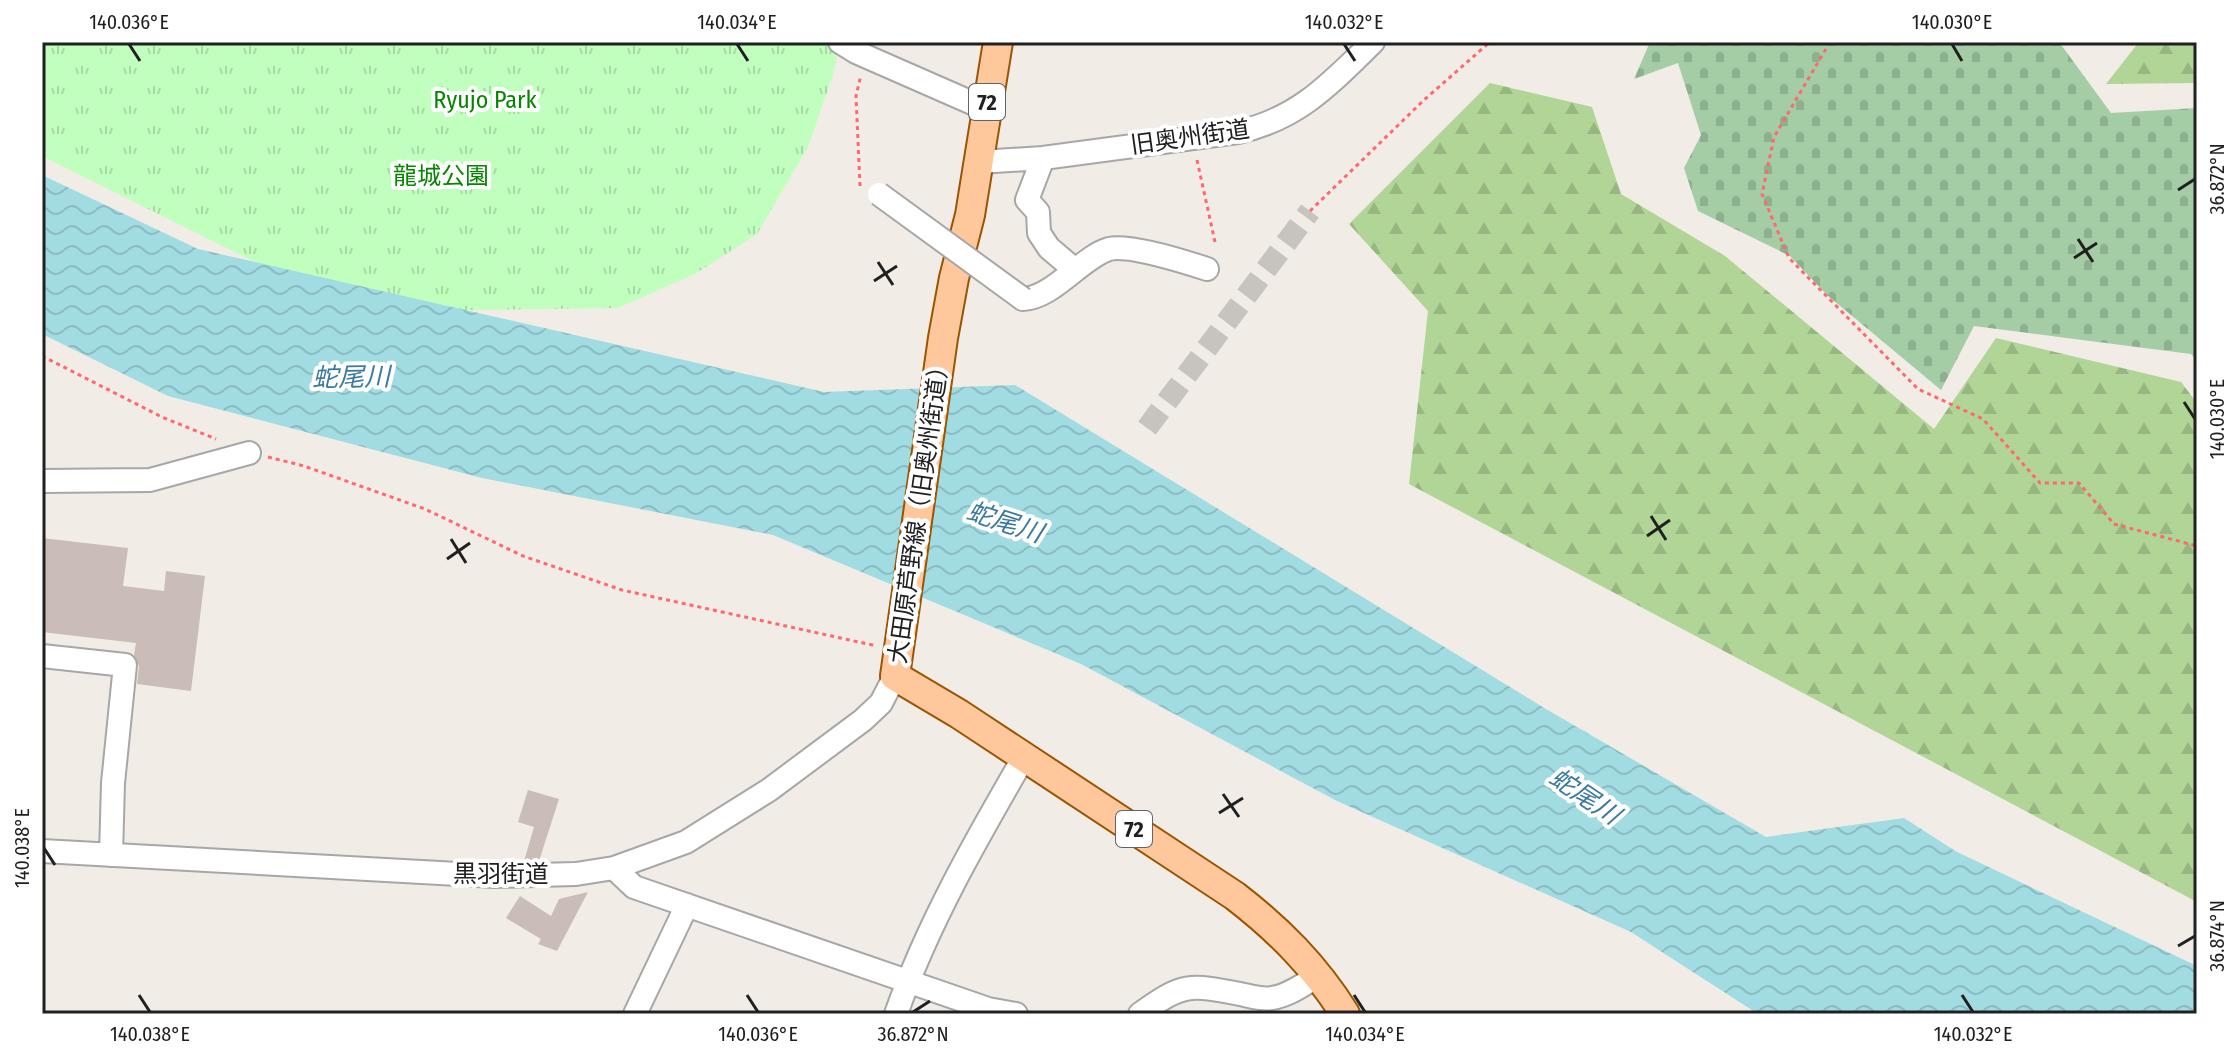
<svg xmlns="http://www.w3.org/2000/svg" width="2239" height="1056" viewBox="0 0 2239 1056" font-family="'Fira Sans Condensed','Noto Sans JP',sans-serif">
  <defs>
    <pattern id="forest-firs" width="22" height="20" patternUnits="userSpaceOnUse" patternTransform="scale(2)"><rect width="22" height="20" fill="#b0d596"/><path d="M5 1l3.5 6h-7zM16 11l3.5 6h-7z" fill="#97b781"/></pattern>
    <pattern id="cemetery-stones" width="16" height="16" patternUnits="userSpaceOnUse" patternTransform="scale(2)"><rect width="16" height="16" fill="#a4cda5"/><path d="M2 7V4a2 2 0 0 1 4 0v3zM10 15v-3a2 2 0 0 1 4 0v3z" fill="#8db08e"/></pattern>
    <pattern id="park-tufts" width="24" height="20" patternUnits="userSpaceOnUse" patternTransform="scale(2)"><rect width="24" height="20" fill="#c1ffbe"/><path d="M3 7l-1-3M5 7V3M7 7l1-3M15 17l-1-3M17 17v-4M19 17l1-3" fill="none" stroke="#a6daa3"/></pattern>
    <pattern id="water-waves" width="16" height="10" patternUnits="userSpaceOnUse" patternTransform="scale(2)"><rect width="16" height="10" fill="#a1dce3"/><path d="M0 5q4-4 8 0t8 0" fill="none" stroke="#8abcc2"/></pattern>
  </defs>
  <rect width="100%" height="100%" fill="#f1ece5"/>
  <path fill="url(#forest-firs)" d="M2139 42H2197V83L2106 84Z
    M1490 83 1592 107 1621 194 1725 256 1934 429 1996 338 2181 382 2197 403V902L1409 484 1428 311 1349 224Z"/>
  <path fill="url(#cemetery-stones)" d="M1650 42H2059L2111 113 2197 108V361L2191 354 1974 326 1941 390 1827 295 1790 256 1698 211 1684 168 1701 135 1678 63 1634 79Z"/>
  <path fill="url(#park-tufts)" d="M42 42H840L833 74 808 147 757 234 695 274 618 308 386 311 253 261 42 156Z"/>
  <path fill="url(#water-waves)" d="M42 175 198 249 824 392 1015 385 1546 709 1766 837 1904 818 1957 852 2197 966V1014H1758L1631 932 1337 801 1081 664 773 535 482 478 168 396 42 334Z"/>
  <path fill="#cabdb8" d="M42 538 128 548 123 586 164 591 166 571 205 576 191 691 137 684 139 666 134 655 136 643 42 632Z
    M528 790 559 799 539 861H524L534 827 518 822Z
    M588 892 557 951 538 944 541 939 506 918 520 896 551 916 559 899Z"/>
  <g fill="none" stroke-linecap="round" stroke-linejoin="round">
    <path stroke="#c7c3be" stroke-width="22" stroke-dasharray="22 11" stroke-linecap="butt" d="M1147 428 1310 211"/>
    <defs>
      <path id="minor" d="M840 42 856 52 986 109
        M1043 158 1027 200 1038 212 1039 233 1049 248 1075 270
        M979 162 1043 158 1238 132C1298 119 1330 84 1373 42
        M1023 299C1053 298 1082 257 1109 249 1129 244 1186 262 1207 269
        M42 481 150 480 249 453
        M42 656 125 665 113 783 111 855
        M42 851 494 876 576 874 614 868 686 842 769 790 863 720 881 703 895 676
        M614 868 634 887 988 1009 1016 1014
        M635 1014 687 905
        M896 1014C928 923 976 840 1024 757
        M1140 1014C1183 983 1189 984 1240 994 1250 996 1262 1000 1272 998 1288 996 1304 984 1318 976"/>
      <path id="major" d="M998 42 970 215 954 278 943 338 895 676 959 714 1235 896C1279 930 1315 966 1345 1014"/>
    </defs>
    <use href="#minor" stroke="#a7a7a7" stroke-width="26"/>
    <use href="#major" stroke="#9b5400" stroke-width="32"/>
    <path stroke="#ff686c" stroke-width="3" stroke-dasharray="4 4" stroke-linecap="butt" d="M1830 42 1774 137 1762 194 1789 258 1918 389 1983 419 2040 483H2079L2114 524 2197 546
      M1197 160 1215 242
      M860 186 856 96 861 75
      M1310 211 1424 100 1490 42
      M42 356 162 417 216 439
      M268 457 304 466 425 509 523 556 622 590 877 646"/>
    <use href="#minor" stroke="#fff" stroke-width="22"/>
    <use href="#major" stroke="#ffc89c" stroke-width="28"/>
    <defs>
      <path id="minor-bridge" d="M879 194 1023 299"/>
    </defs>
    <use href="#minor-bridge" stroke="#a7a7a7" stroke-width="26" stroke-linecap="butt"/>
    <use href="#minor-bridge" stroke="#fff" stroke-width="22"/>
  </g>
  <path fill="none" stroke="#202020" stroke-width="3" d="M129 44 140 61M737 44 748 61M1344 44 1355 61M1952 44 1962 61M2178 190 2195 179M2078 239 2093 262M2074 258 2097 243M878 262 893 285M874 281 897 266M2184 402 2195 419M1651 516 1666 540M1647 536 1670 520M451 539 466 563M447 559 470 543M1223 794 1239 817M1219 813 1243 798M44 848 55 865M2178 946 2195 936M139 995 150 1012M747 995 758 1012M1354 995 1365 1012M1962 995 1973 1012M913 1012 930 1001"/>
  <g text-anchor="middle" stroke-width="8" stroke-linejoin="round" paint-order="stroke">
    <g fill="#fff" stroke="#636363" stroke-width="2">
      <rect x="969" y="84" width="36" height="36" rx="6"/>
      <rect x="1116" y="811" width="36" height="36" rx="6"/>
    </g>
    <g font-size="22" font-weight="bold" fill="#202020">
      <text x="987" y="110">72</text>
      <text x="1134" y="837">72</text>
    </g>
    <g font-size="24" fill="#078501" stroke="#fff">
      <text x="485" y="108">Ryujo Park</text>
      <text x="441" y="184">龍城公園</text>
    </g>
    <g font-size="24" fill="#202020" stroke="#fff">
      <text transform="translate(1190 137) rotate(-8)" y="8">旧奥州街道</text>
      <text transform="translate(919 509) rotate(-82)" y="8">大田原芦野線（旧奥州街道）</text>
      <text x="501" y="882">黒羽街道</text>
    </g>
    <g font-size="26" font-style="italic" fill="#3a7aa1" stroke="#fff">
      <text transform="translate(351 377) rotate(-1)" y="9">蛇尾川</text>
      <text transform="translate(1005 522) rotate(18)" y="9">蛇尾川</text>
      <text transform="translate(1585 796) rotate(34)" y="9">蛇尾川</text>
    </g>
  </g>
  <rect width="2239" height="1056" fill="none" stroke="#ffffff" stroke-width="88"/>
  <rect x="44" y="44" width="2151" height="968" fill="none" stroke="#202020" stroke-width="3"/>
  <g font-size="20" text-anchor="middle" fill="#202020">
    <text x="129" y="29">140.036°E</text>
    <text x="737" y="29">140.034°E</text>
    <text x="1344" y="29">140.032°E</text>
    <text x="1952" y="29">140.030°E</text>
    <text transform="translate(2217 179) rotate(-90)" y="7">36.872°N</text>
    <text transform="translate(2217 419) rotate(-90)" y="7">140.030°E</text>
    <text transform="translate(22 848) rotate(-90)" y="7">140.038°E</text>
    <text transform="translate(2217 936) rotate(-90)" y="7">36.874°N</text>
    <text x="150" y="1041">140.038°E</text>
    <text x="758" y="1041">140.036°E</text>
    <text x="913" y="1041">36.872°N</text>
    <text x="1365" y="1041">140.034°E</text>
    <text x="1973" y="1041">140.032°E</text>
  </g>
</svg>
